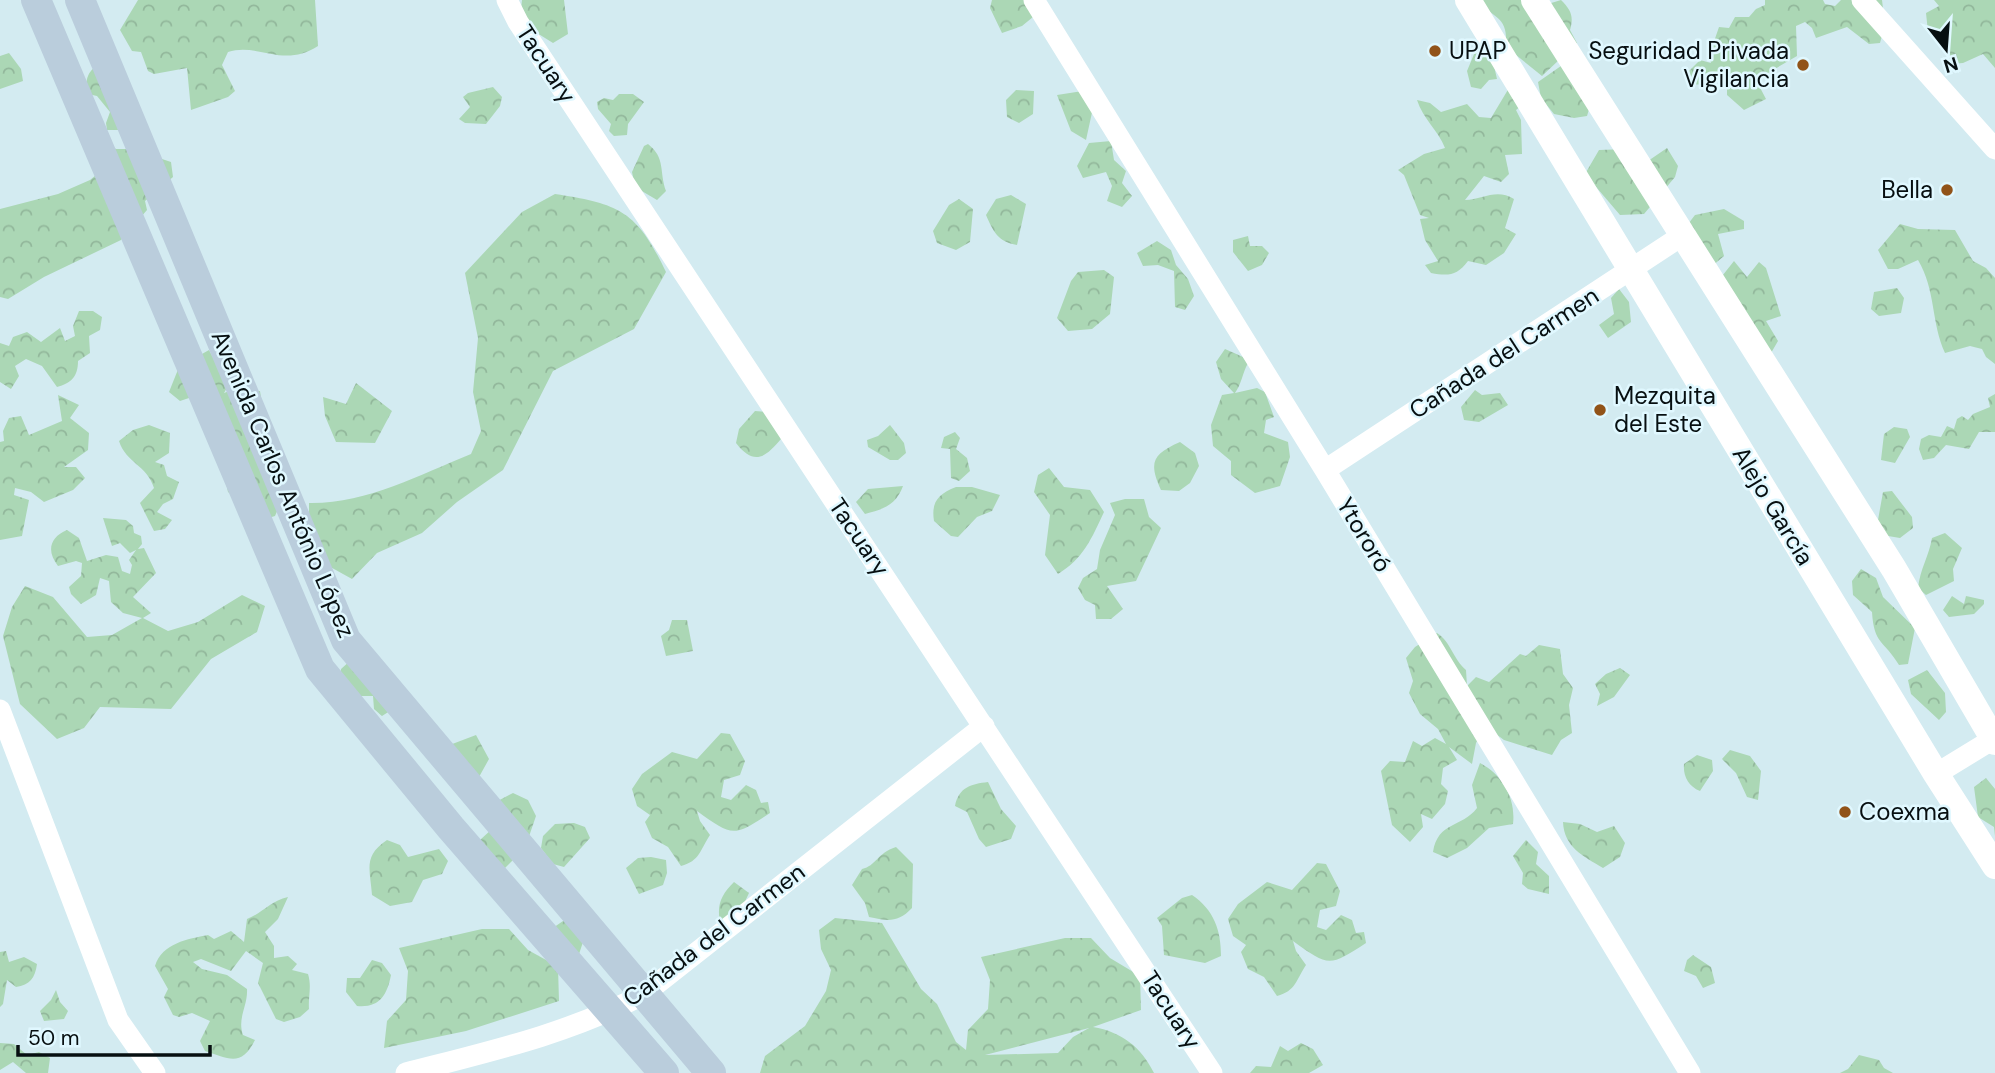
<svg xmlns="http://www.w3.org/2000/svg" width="1995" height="1073" viewBox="0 0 1995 1073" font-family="'DM Sans',sans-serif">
  <defs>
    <pattern id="forest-crowns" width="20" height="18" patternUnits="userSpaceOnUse" patternTransform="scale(1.75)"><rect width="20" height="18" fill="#abd7b5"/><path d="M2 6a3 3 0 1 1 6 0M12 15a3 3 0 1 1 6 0" fill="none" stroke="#92b79b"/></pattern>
  </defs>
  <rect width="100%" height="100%" fill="#d3ebf1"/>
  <path fill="url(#forest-crowns)" fill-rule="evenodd" d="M138 0H315L318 46C283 69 258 42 228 52L222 65 235 91 228 97 191 110 187 68 154 74 148 71 141 52 132 51 120 30Z
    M522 0H564L568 34 553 43 537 33 521 9Z
    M992 0H1027L1033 17 1022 26 1002 33 990 8Z
    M1476 0H1544L1548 4 1561 0C1571 10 1574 16 1570 30L1577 43 1542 76 1506 47C1508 16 1496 20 1476 0Z
    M1765 0H1823L1825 4 1835 6 1841 0H1882L1885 25 1880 43 1869 44 1847 27 1816 38 1812 28 1805 22 1796 26 1797 56 1756 80 1766 99 1744 110 1727 95V85L1716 73 1704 85 1692 84 1689 71 1700 60 1711 63 1709 56 1719 27 1729 28 1735 17H1749L1756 9 1765 5Z
    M1934 0H1995V68L1983 54 1963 63 1950 64 1945 41 1928 32 1926 13 1939 6Z
    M1477 47 1492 57 1497 79 1489 80 1481 89 1471 87 1467 71Z
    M9 53 21 69 23 81 0 89V56Z
    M1571 59 1596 86 1587 116 1574 118 1554 114 1541 98 1538 82Z
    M94 68 121 130H107L106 123 110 112 97 96 88 94C85 85 86 74 94 68Z
    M493 87 502 97 500 106 486 124 465 123 459 119 470 107 463 97 468 93Z
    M1509 88 1529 100 1516 110 1521 120 1522 154 1505 155 1509 174 1501 182 1484 176 1465 200C1483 199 1497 188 1514 199L1505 228 1516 234 1504 253 1486 265 1468 261C1457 276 1448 276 1431 273L1425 265 1438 261 1425 240 1420 219 1429 218 1420 215 1404 175 1398 170 1424 154 1445 148C1438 130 1423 119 1417 100L1430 103 1441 112 1467 104 1479 117 1491 118Z
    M1016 90 1034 91 1033 114 1019 123 1007 117 1006 100Z
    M1089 90 1093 108 1086 140 1071 131 1057 95Z
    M619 94H633L644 102 628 124 627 135 614 136 609 131 611 124 598 109 597 102 604 98 613 100Z
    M102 140 116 149H132L171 162 173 177 145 201 147 210 121 240 44 277 8 299 0 297V209L58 194 90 180 96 175Z
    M1111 141 1114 160 1126 171 1122 183 1132 196 1122 207 1107 201 1112 186 1106 172 1083 178 1077 166 1089 143Z
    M648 144C666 158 659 172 666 191L657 200 635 187 632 172 644 146Z
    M1667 148 1678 166 1675 177 1644 214 1620 215 1585 174 1599 150 1627 149 1648 161Z
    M555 194C620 204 637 211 666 272L634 329 553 371 503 470 457 502 422 533 377 553 352 579 325 564 309 531V503C366 504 419 475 471 454L481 431 473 392 478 338 465 273 522 212Z
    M1011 195 1026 204 1017 245C998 242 993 231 986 215L996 199Z
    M959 199 973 209 970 242 956 250 937 243 933 231 949 205Z
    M1724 209 1744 221V229L1718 234 1724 256 1711 267 1685 228 1695 215Z
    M1900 224 1918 229 1955 230 1973 261 1986 268 1995 278V364L1986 357 1982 349 1970 346 1945 353C1931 323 1936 290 1918 260L1898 269H1888L1878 250Z
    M1248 236 1250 246H1262L1269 253 1262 265 1248 271 1233 252V240Z
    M1157 241 1171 250 1176 265 1188 279 1194 296 1185 310 1175 307 1174 271 1158 265 1143 266 1137 253Z
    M1734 261 1747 277 1759 262 1766 268 1781 316 1766 321 1778 341 1771 353 1715 285Z
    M1104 270 1114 277 1110 314 1092 329 1068 331 1057 318 1071 281 1078 272Z
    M1897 288 1904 298 1901 313 1879 316 1871 309 1874 292Z
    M1619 289 1629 302 1631 322 1608 338 1599 325 1614 314 1611 298Z
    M79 311H93L102 317 100 330 89 336 90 353 78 361C78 377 71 383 57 387L42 366 26 359 15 366 19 376 11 389 0 382V343L9 346 13 337 27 332 41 342 60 328 65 341 75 336 73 326Z
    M1225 349 1243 357 1248 363C1242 374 1242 383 1235 393L1257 388 1265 392 1274 417 1266 420 1264 433 1288 442 1290 457 1280 486 1255 493 1231 475V461L1213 446 1211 425 1222 395 1234 393 1221 379 1216 362Z
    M209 350 228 386 224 393 232 390 260 391 278 509 275 516 265 519 228 492 223 469 192 397 180 401 169 392 179 367Z
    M356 383 392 411 375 443 336 442 325 416 323 397 346 404Z
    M1475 390 1482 395 1500 393 1508 405 1479 422 1464 420 1461 407Z
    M1995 394V432H1979L1969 449 1946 445 1934 458 1923 460 1919 449 1921 439 1929 435 1941 437 1947 426 1954 429 1957 419 1962 416 1968 420 1973 414 1990 407 1988 398Z
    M58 395 79 405 70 418 89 433 88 450 64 467H76L85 478 73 490 44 502 31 492 15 488 14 495 29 500 22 536 0 540V442L4 441 3 431 9 418 21 416 29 435 62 421Z
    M755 411 777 413 781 439C765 458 754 466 736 443L739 429Z
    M149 425 170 433 169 453 155 462 164 465 167 476 179 482 173 499 163 504 157 512 172 520 165 529 154 531 140 503 154 488C147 465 126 463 119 441L133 430Z
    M890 425 904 443 906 453 898 460H890L868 447 867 440 878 436Z
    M1894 427 1907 429 1910 437 1895 463 1881 460 1884 434Z
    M955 432 960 438 956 449 967 458 970 471 959 481 951 478 950 449 941 448 944 437Z
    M1180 442 1195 453 1199 466 1190 483 1179 491 1161 490C1148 462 1153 454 1180 442Z
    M1049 468 1064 487 1090 490 1104 512C1092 538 1083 559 1058 574L1045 555 1050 515 1034 492 1038 475Z
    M903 486C896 505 884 509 865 514L856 502 868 489Z
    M956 487H972L1000 495 992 511 977 517 958 537 951 536 934 521C931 502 938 494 956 487Z
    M1892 491 1912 517 1913 528 1900 538 1882 535 1878 520 1883 492Z
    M1125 499H1144L1149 517 1161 528 1136 581 1107 586 1123 609 1111 619H1096L1095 605 1085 600 1078 588 1083 578 1097 569 1100 550 1115 515 1110 503Z
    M103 518 126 520 133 526 134 533 141 536 142 544 138 549 144 548 156 573 133 597 151 613 143 618 168 631 198 622 242 595 265 606 257 632 211 659 171 709 100 707 84 728 57 739 20 704 3 636 12 607 25 586 53 597 87 637 112 635 142 618 123 613 111 602 109 581 100 578 96 595 81 604 71 594 69 587 81 576 82 563 76 561 58 566C46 551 50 537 67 530L79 538 87 561 106 555 118 557 122 571 130 574 132 565 129 560 136 550 130 553 120 543 112 546Z
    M1945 533 1962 548 1953 569 1954 581 1926 595 1918 588C1920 569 1929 556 1932 538Z
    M1861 569 1876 578 1883 597 1915 628 1908 664 1899 665C1884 640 1874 645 1872 612L1853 595 1852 581Z
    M1952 596 1964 604 1966 596 1984 600V604L1974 614 1949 617 1943 610Z
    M672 620H687L693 651 666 656 661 636 669 630Z
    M1437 633C1451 642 1453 659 1466 670L1467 686 1476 677 1489 682 1520 654 1526 656 1539 645 1560 649 1563 674 1573 688 1569 705 1572 733 1561 740 1552 755 1504 740 1485 726 1476 743 1472 764 1449 747 1457 760 1443 768 1441 784 1448 791 1445 804 1432 819 1421 814 1423 827 1410 842 1392 825 1381 771 1390 761 1405 762 1413 741 1422 746 1435 738 1446 744 1438 729 1420 714 1409 693 1413 681 1406 658 1415 647Z
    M351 660 393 709 382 716 374 709 373 696H359L341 684V669Z
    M1620 668 1630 675 1614 697 1597 706 1600 694 1595 684 1606 674Z
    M1927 670 1945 693 1946 712 1939 720 1911 694 1908 680Z
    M721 733 730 734 745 761 740 775 724 780 721 797 731 800 746 785 756 790 761 803 768 802 770 813C733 837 733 837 697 811L700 821 710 835C700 850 700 861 681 866L668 847 652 838 645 822 650 815 637 806 632 789 642 774 672 752 697 759Z
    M476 735 489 759 479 777 447 746Z
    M1730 750 1750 756 1761 771 1758 800 1747 797 1736 773 1722 759Z
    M1697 755 1712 760 1713 771 1700 791C1688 786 1683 776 1684 764Z
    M1480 763C1503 775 1516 799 1513 824L1489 828 1467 848 1447 858 1433 852C1438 821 1462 828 1477 808L1472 785Z
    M1986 778 1995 789V836L1994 827 1978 817 1974 787Z
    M988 782 1001 809 1016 826 1011 839 986 847 979 839 967 812 955 806C959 787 971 784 988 782Z
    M513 793 528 800 536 816 525 848 502 871 480 840 492 829V804Z
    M1563 822 1580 824 1597 832 1614 826 1625 843 1620 857 1603 868C1583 856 1564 847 1563 822Z
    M574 823 585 827 590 838 564 867 553 864 541 848 543 836 555 824Z
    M387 840 400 845 408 857 439 849 448 861 442 874 423 880 412 902 390 906 372 895C370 869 363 856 387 840Z
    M1526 840 1538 852 1536 864 1549 876V894L1528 889 1522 884 1523 873 1513 856Z
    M896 847 913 864 912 908C898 923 887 921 869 917L865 903 852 885 862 869C876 866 877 853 896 847Z
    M651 857 666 860 667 873 663 885 639 894 626 868 638 858Z
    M1317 863 1326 864 1340 891 1336 906 1320 910 1317 927 1326 930 1341 915 1352 920 1356 933 1364 932 1366 943C1329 967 1329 967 1293 941L1296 951 1306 965C1296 980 1296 991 1277 996L1264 977 1248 969 1241 952 1246 945 1233 936 1228 919 1238 904 1267 882 1292 890Z
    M734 882 749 893 742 908 721 927C716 906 720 896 734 882Z
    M1192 895C1214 910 1221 930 1221 956L1205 963 1164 955 1162 926 1157 918 1182 898Z
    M288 897 278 919 265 932 274 946V958L288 956 297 964 292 970 308 974C312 987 308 996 309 1009L300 1017 284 1022 276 1019 258 983 263 963 246 951 231 971 201 959 193 962 202 969 227 975 247 989C248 1006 237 1018 243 1035L255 1040C242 1067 229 1059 205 1051L200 1041 210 1021 192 1013 179 1017 173 1015 164 997 168 989 155 966C162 943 188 939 208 935L214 939 231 931 244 942 247 919C263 913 270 901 288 897Z
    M835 918 882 923 921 989 937 1004 956 1042 966 1050 968 1030 988 1009 990 980 981 957 1065 938H1091L1110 958 1140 976 1141 1010 1093 1027C1122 1032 1141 1047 1154 1073H760L765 1056 805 1026 826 991 831 970 821 949 819 930ZM1089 1028 1073 1037 1058 1053 985 1055Z
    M563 921 576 924 585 936 577 960 558 967 559 1001 466 1031 384 1048 387 1021 406 1000 408 971 399 948 482 929H509L528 950 557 966 550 930Z
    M6 951 9 962 24 957 37 964C35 978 30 985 16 987L7 980 3 1004 0 1007V952Z
    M1693 955 1711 967 1715 983 1703 988 1696 976 1684 971 1687 960Z
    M372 960 382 963 391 975C387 996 379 1008 357 1006L346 992 347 978H360Z
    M56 990 60 1002 68 1011 64 1019 44 1021 40 1011 51 1000Z
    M0 1043 14 1044 27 1055 39 1052 50 1058 48 1073H26L13 1062 0 1070Z
    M1301 1043 1313 1049 1323 1065 1309 1073H1250L1256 1066 1271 1067 1280 1046 1288 1051Z
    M1859 1055 1879 1060 1884 1068 1893 1073H1840L1848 1069Z"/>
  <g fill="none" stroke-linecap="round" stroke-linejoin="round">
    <path stroke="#fff" stroke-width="21" d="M507 0 518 22 1212 1073
      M1034 0 1325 470 1690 1073
      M1862 0 1995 149
      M1325 470 1683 235
      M0 710 118 1020 155 1073
      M1936 774 1995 738
      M406 1073C487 1052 569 1034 644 994L984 726"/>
    <path stroke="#fff" stroke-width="26" d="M1468 0 1936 774 1995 866
      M1534 0 1894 569 1995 742"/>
    <path stroke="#bacddc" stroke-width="30" d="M36 0 320 669 451 828 664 1073
      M80 0 346 640 711 1073"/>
  </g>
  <g fill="#915319" stroke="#e0f8ff" stroke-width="2.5">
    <circle cx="1435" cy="51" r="7"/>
    <circle cx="1803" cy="65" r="7"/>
    <circle cx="1947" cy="190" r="7"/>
    <circle cx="1600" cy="410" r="7"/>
    <circle cx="1845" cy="812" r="7"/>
  </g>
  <g text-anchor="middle" stroke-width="5" stroke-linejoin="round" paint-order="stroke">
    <g font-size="24" fill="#070f11" stroke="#e0f8ff" text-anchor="start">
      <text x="1449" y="59">UPAP</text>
      <text x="1789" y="59" text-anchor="end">Seguridad Privada<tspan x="1789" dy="28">Vigilancia</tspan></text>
      <text x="1933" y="198" text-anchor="end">Bella</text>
      <text x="1614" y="404">Mezquita<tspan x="1614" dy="28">del Este</tspan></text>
      <text x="1859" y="820">Coexma</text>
    </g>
    <g font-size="24" fill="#070f11" stroke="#e0f8ff">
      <text transform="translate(546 64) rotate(57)" y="8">Tacuary</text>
      <text transform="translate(1504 353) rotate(-33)" y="8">Cañada del Carmen</text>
      <text transform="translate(283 484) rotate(67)" y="8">Avenida Carlos António López</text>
      <text transform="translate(1773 506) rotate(59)" y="8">Alejo García</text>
      <text transform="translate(1364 535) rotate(59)" y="8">Ytororó</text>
      <text transform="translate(859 537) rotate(56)" y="8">Tacuary</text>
      <text transform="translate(714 935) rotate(-37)" y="8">Cañada del Carmen</text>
      <text transform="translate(1171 1010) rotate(57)" y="8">Tacuary</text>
    </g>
  </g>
  <g transform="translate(1946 49) rotate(163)" stroke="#e0f8ff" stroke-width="5" paint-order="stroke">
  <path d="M0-5L12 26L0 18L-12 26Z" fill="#070f11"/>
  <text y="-10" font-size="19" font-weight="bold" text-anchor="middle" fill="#070f11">N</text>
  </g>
  <path d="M18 1045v10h192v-10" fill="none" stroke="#070f11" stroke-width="3.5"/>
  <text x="28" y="1045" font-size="21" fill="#070f11" stroke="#e0f8ff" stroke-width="5" paint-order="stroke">50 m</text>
</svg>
